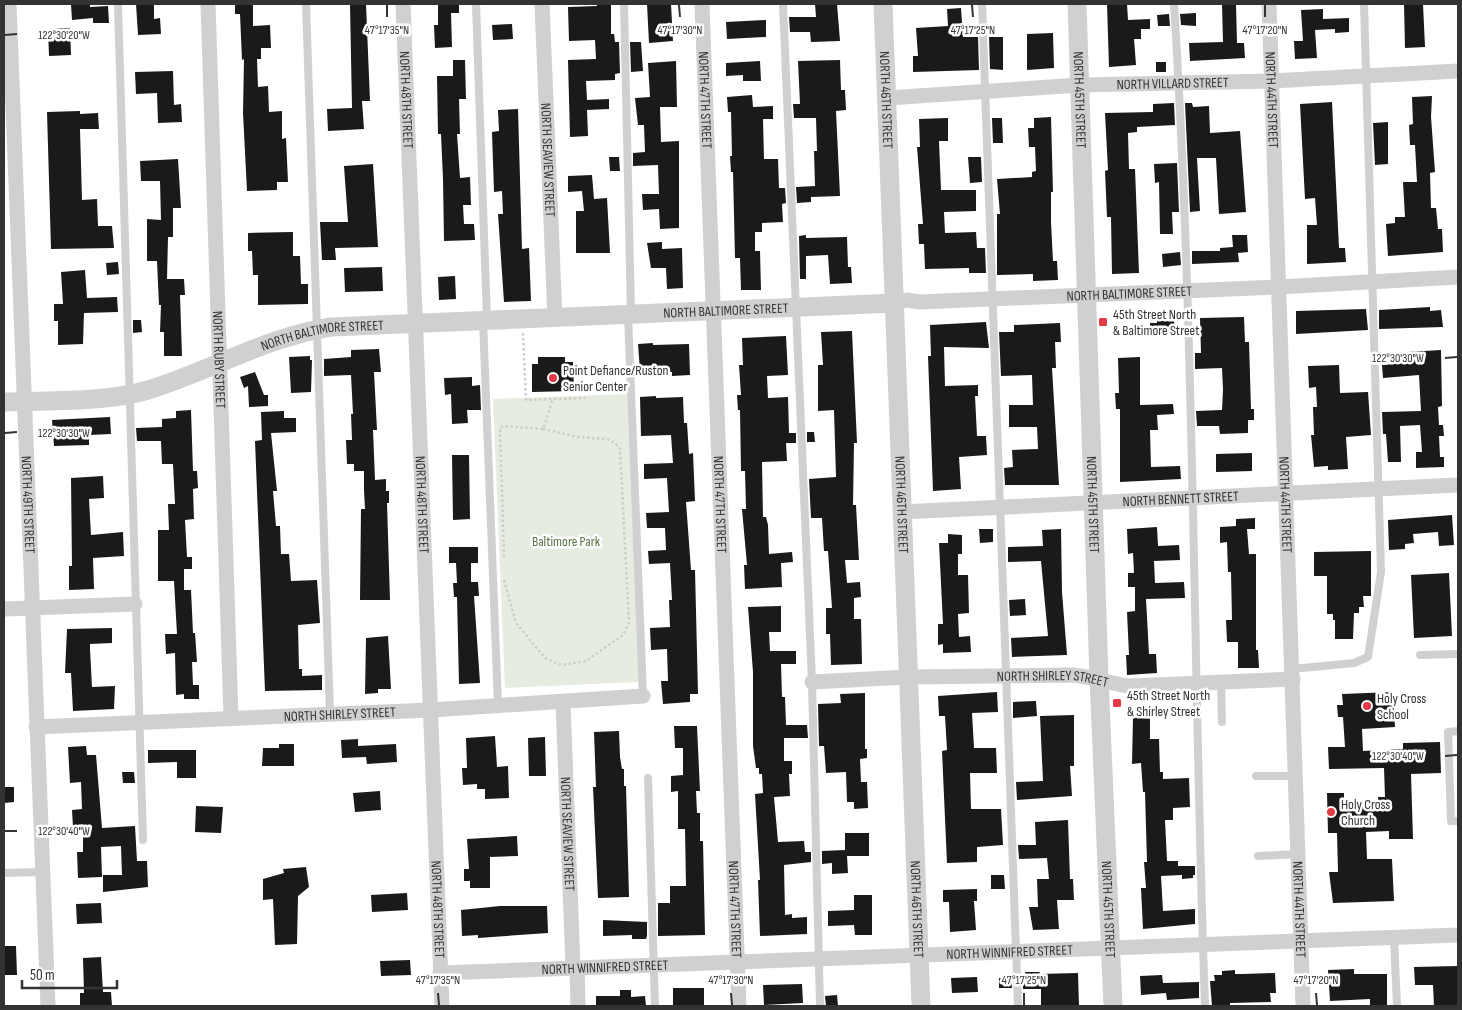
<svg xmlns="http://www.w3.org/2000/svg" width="1462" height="1010" viewBox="0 0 1462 1010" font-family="'Sofia Sans Condensed',sans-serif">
  <rect width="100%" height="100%" fill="#fff"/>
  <path fill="#e6ecdf" d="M627 394 639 682 505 688 493 399Z"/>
  <path fill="#1a1a1a" d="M71 4H90V7L108 6 109 23H93V18L72 20Z
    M136 4H154V19L160 18 161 34 138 35Z
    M235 4H253V26L270 25 271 48H261V59H257L258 87 268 86 269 112 282 111V139L286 138 288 182H277V190L247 191 243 113 244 59 242 60 240 14H235Z
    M350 4H366L370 101H362L364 129 328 131 327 109 352 108Z
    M438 4H459V13H451L452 47 435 48 434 25H438Z
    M597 4H611V34H614L615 42H619L620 73 615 74V80L586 81 587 100 609 99V109L587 110 588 136 570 137 568 60 596 59 595 40 569 41 568 7 597 6Z
    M647 4H671L673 41 649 43Z
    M815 4H837L840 41 811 42 810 32H790L789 17H816Z
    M1107 4H1127L1128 20 1150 19V29H1141V39H1134L1136 65 1109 67Z
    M1222 4H1236L1237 43H1244L1245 58 1190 61 1189 43 1223 42Z
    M1404 4H1423L1425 47 1405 48Z
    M961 8 963 37H978L979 70 913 72V56H918L916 28 948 26 947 9Z
    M1323 9V19L1349 18V32L1335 33V29L1315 30 1317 58 1295 59 1294 41H1303L1301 10Z
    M1196 13V26L1181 25 1180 14Z
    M1169 14 1170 26H1158L1157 15Z
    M766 20V37L727 39 726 22Z
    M512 24 513 39 493 40 492 25Z
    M70 28 71 55 49 56 48 29Z
    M1053 33 1054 68 1027 70V34Z
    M989 37H1003V70L990 69Z
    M630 42H641L643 71 631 72Z
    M453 60H465L466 99H459L460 134H457L460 178 470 177 471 205H463L464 224H474L475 240 444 241 443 179 441 134H438L437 76H453Z
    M840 60 841 90H845L846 110 836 111 840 196 811 197V202L797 203 796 187 815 186 814 151H817L816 118H794L793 104H800L798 61Z
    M676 61 677 107H660L661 142 679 141V228L660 229 659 209 643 210 642 194H659L658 165 633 166V153L645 152 644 125H638L635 98 650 97 648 63Z
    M760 61 761 81H743V75L726 76V63Z
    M1156 62H1166V72H1156Z
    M173 71 174 105 181 104 182 122 158 123 157 93 136 94 135 72Z
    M752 95 753 107 773 106V119H763L764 159H778L779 188H785L786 203 782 204 783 222 762 223V232H755V251H760L761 290H741L740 258H735L733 172H731L730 156H732L731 112H728L727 97Z
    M1432 96 1431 117 1435 172 1430 173 1431 208H1436L1438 229H1442L1443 252 1388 256 1386 224 1395 223V217H1405L1403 182H1417L1415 145H1410L1409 125 1413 124 1412 97Z
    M1332 102 1339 248H1345L1346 262 1307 264V225H1317L1315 198 1305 199 1300 104Z
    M1174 103 1175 125 1137 127V132L1128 133 1129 169H1135L1139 273 1112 274 1111 217H1107L1105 171 1108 170 1105 113 1153 112V104Z
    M1185 103H1192L1193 107 1209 106 1210 133 1240 131 1246 212 1219 214 1216 158H1197L1200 211 1190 212Z
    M518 109 522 249 529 248 531 301 504 302 498 214H503L502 191 494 192 492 132 499 131 498 110Z
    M80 111V114L98 113 99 129H80L82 200 97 199 98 226H112L114 248 51 249 47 112Z
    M1051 117 1053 192H1051V222L1053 261H1057L1058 280 1033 281V274L997 275V214H1000L997 179 1032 177V172L1036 171 1035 147H1029L1028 128H1034V118Z
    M948 118V141H939L941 190H976V211L944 212 945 233 976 232 977 248H985L986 273H969V268L925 269 924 244H919L918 224H923L917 147H920L919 119Z
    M992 118H1002L1003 143H993Z
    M1388 122V164L1375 165 1373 123Z
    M609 157H619L620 171H610Z
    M968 157H981L982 182 970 183Z
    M178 159 181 208H173V237H168L167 279H184L185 295H180L182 356H164V332H160L161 305H159L157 261H147V219L161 220 160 181H141L140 161Z
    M1177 163 1179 212H1172L1173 234H1160L1159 182 1155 183 1154 164Z
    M373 164 378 247 335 248 336 260H322L320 222H348L344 166Z
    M592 175 594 199 607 198 610 253H576V211H584L582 191 568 192V176Z
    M293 232V256H300L301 284H308V304L258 305V275H253L252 251H248V233Z
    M806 235V238L847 237 848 267H851L852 283 830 284 828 255 806 256V279H800L799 236Z
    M1232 235H1247L1248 252 1238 253 1239 262 1192 264V251H1220V248L1233 247Z
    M662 242V249L682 248 683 288 667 289 666 268H651L647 243Z
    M1180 252 1181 265 1163 267 1162 254Z
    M118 262 119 274 107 275 106 263Z
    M382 267 383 291 345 292 344 268Z
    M85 270 87 298 117 297 118 312 84 313 83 344 58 345V321H54V304H63L61 272Z
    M455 276 456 299 439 300 438 277Z
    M1430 307V311L1441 310 1443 327 1379 329V310Z
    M1366 309 1368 330 1296 334V311Z
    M1244 317 1245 342H1249L1251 409H1254V420H1248V433L1220 434 1219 426H1197L1196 411 1222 410 1223 390 1222 368 1195 369V353H1201L1200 318Z
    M1157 318H1174L1175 334 1150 335V323H1157Z
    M133 320H141L142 332 133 333Z
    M986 322 989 348 944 347 945 386 978 385V396H975L977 436H986L987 455 959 457 961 489 933 491 928 356H931L930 325Z
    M1060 323 1061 342H1055L1056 368H1052L1059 485H1005L1004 468 1013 467 1012 450 1038 449 1037 427H1009V405H1033L1032 375 1001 376 999 332H1014V325Z
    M852 331 857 443H854L853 505H856L859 560H845L847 583 860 582 861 597 854 598V619H861L862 664 831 665 830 634H826V608H832L828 551H824L822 518H811L809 479 836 477 834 410 818 411V365H823L821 332Z
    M786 336 788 375 767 376 768 398 788 397 789 433H796V443H786L787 461 762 462 763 517H766L768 525 769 554 792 552 793 562 781 563 782 587 745 589 744 565H747L742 509H746L745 471H741L740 410H738L737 395H741L739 365H743L742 338Z
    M653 343V345L689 344 690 375 672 376V372H658V370L640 371 638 344Z
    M379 349 381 372H374L377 430H373L375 480 386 479V491H389V503H387L390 600H360L361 509H365L364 490V471H354V464H347L346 440H352L351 414H353L351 375 324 376V359L351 357V350Z
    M1441 350 1442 406 1438 407 1439 425H1443L1444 436H1439L1440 457H1444V467L1416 468V452H1422L1420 425 1400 426 1401 462H1388L1386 434H1383L1382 412 1421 411 1419 375 1383 378 1382 365 1408 363 1407 352Z
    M310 356V360H312L311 392 291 393 289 357Z
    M538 357H565V362H573L574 391 532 392V364H538Z
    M1140 357V405L1173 404 1174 414 1157 415 1158 430H1150L1151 467 1180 466 1181 479 1120 482V409H1116L1115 393H1119L1118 358Z
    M1339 365 1340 393 1368 392 1371 435 1346 437 1348 469 1328 470V466L1314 467 1311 435H1314L1313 407H1317L1316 387 1309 388 1308 366Z
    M255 372 264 395H268V406L249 407 248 386 244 388 240 377Z
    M472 377V386L480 385 481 410H467L468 423 452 424 451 394 445 395 444 378Z
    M656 396V398L683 397 684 423H687L689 454 693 453 695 501 686 502 691 570H695L698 694H690V702L663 704 661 681H668L667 649 651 650 650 628 670 627 669 600H672L670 563 649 564 648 551 666 550 665 528H647L646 513 669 512 667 478 644 479V464L673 463 671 435 641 436 640 397Z
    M191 410 193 471H197L198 488 193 489 194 519 185 520 187 557H192V569H184V590H191L193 633H195L197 662H192L193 685H199V699H184V694L176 695 175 653 166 654 165 634H177L174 581H158V530H169L168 504H175L173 464H162L161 441H137L136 428 162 427V419L176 418V411Z
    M284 411V418H296V432L271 433 277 491H273L276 526H280L281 554H289L291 581 317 580 320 623 298 625 299 669H302V676L322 675V690L265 691 255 441 262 440 261 412Z
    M110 417 111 434 89 435V445L54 446 52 420Z
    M807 432H814L815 442H807Z
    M1252 453V471L1216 472V454Z
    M452 455H469L470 519 453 520Z
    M103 476 104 498 89 499 91 535 123 532 124 556 93 558 94 589 69 590V566H72L71 478Z
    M1452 515 1454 545 1439 546 1438 532 1413 534 1414 543 1405 544V549L1389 550 1388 520Z
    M1255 518V529H1247L1249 554H1256V650H1258L1259 668H1238V642H1227L1226 620H1232L1231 572H1228L1227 542 1220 543V527L1236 526V519Z
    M1157 527 1158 546 1179 545 1180 560 1154 561 1155 583 1184 582 1185 598 1146 599 1149 654H1156L1157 673 1127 675 1126 655H1129L1127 612 1135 611V587H1128V573H1134L1133 553 1128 554 1127 529Z
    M979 529H993V542L980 543Z
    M1061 529 1062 592 1067 655 1012 657 1011 638 1048 636 1041 561 1008 562V547L1043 546 1042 530Z
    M948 534 962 535V554H958V575H968L969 613 958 614 959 637 970 636 971 652 943 653V644L938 645V624H943L939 543H948Z
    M449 547H478V563H471V582H478L479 596H474L480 683 459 684 457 597H454L453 583H457L456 563H449Z
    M1371 551V596H1363L1364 607H1359V613H1354L1353 639H1335V620H1333V614H1327V576H1314V552Z
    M1449 573 1452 636 1414 638 1411 575Z
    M1025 599 1026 615 1010 616 1009 600Z
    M781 606V632H769L770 651H796V664H781L782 697H785L786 725H807L808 738H784V761H792V774H789L790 796 774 797 778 842 804 841 805 852H811V862L784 865 785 915 792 914V918L807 917V934L760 936 758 880H760L755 794 763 793 762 774H759V768H756L753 746V672L748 607Z
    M112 628V643L90 644V649L92 687 115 686 114 709 73 711 71 673H65L67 629Z
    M388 636 391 689H378V693L365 694 366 638Z
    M997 692 998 712 972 713 974 748H996L997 773H970L971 809H1001L1003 845 977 847V862L947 863 942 751 947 750 945 716H939L938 696Z
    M1393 692 1395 727 1362 729 1363 751 1403 749V743L1440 742 1441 773 1411 774 1413 839H1389V831L1366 832 1367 859H1392L1394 901 1333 903 1329 872H1338L1337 833H1328L1327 793H1344V801L1378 800V797H1385L1384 768 1329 769 1328 747H1345L1343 717H1338L1337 705H1343L1342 694Z
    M865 693V749H867V758L860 759 861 782H867L868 808 854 809V802H847L846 772 826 773 824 746H819L818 704 841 703 840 694Z
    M1036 701 1037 716 1013 718V702Z
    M1074 715V766H1070L1072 796 1017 800 1016 782 1043 781 1040 716Z
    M1133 717H1150V739H1159L1160 772H1163V779L1189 778 1190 807 1173 808V820H1165L1167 861H1178V866H1195V875H1193V878L1182 879V875L1161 876 1163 911 1195 909V924L1143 929 1141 888H1146L1144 862H1147L1145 792H1143L1141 763 1132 764Z
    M674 726H697L700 791H696L697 813H700V841H703L705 935 658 936V903H670V886H686L685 829H678V791L671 792V776L683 775V748H675Z
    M619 731 620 757 622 769H624V786H626L629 897 598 898 593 787H596L594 732Z
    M495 736 497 767 508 766 509 798 485 799V789H477V784L463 785 462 768H467L466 738Z
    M545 737 546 776H529L528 738Z
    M358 739V746L396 744 397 762 367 764 366 757 342 758 341 740Z
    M279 744H294V766H262L263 748H279Z
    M86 746 87 755H96L102 828 135 826 137 861H147L148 887 103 892V875H122L121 846 101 847 102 877 78 878 77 852H83V827H73L72 810 82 809 81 782 70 783 68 747Z
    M148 750H196V778H177V762L148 763Z
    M122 772H134L135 783H123Z
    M4 787H14V802L4 803Z
    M380 791 381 810 355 812 353 793Z
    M196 806 223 807 221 833 195 832Z
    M1068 820 1070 879H1073L1074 900H1057L1059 929 1033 930 1029 907H1038L1037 879H1049L1047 858 1019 859 1018 845H1036L1035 822Z
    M845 833H869V856H847L848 873 832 874V863L822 864V851L845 850Z
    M517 836 518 856 490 857V888H470V881H464V869H469L467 839Z
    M306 867 309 887 298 896 297 944 275 945 273 899 263 900V879L284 873 283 869Z
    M991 875H1004L1005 889H991Z
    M977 889V901H974L976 930 950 932 949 902H943V890Z
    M407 893 408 910 372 912 371 895Z
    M854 895H872V935H855L854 925 828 926V911L854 910Z
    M101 903 102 923 77 924 76 904Z
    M500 906H547L548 933 478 938V935L462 936 461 910Z
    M603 920 647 922V936L646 939H632V935L603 936Z
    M4 946H16L17 975H4Z
    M101 957 103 992H111L112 1006H80V993H84L83 958Z
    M410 960 411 975 381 976 380 961Z
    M1458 966V1006H1434L1433 985H1415L1414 967Z
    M1354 969V974H1387V1006H1370V999L1330 1001 1328 970Z
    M1235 970V974H1243L1275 973 1276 993H1270L1271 1002 1230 1003V1006H1212L1210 981H1215L1214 975H1222V971Z
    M1025 972H1040L1039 974 1078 973 1079 1006H1041V989H1023V978H1025Z
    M1162 975 1163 983 1199 982V998L1167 1000 1166 993 1141 995 1140 976Z
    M977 977 978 992 952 993 951 978Z
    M999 978H1011L1012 988H999Z
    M802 984 803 1003 764 1005 763 985Z
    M673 988H704V1006H673Z
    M620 990H631V997L645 996 646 1006H596V996H620Z
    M837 995 838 1006H826L825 996Z"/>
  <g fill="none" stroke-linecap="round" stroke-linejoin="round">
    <path stroke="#cdcdcd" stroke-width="2.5" stroke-dasharray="2.5 2.5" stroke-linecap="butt" d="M523 333 526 400 585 398
      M504 557 500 428 503 426 543 429 553 399
      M504 580 516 623 545 658 554 662 562 665 586 661 623 635 629 623 620 449 615 443 607 439 578 437 543 429"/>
    <path stroke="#d0d0d0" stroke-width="8" d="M118 4 143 840
      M306 4 330 714
      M476 4 487 320
      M624 4 631 313
      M783 4 812 682 820 1006
      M982 4 1018 1006
      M1174 4C1195 337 1193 672 1205 1006
      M628 315 643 696
      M483 320 498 705
      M1420 655 1458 654
      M1292 669 1354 663 1368 657 1381 572 1364 4
      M1221 683 1222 722
      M1458 731 1448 732 1451 821H1458
      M1256 776H1296
      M648 778 655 1006
      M1258 856 1298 854
      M4 873 42 872
      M1394 938 1397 1006"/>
    <g stroke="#d0d0d0" stroke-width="15">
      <path id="s1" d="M9 4 48 1006"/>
      <path id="s2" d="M208 4 231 717"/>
      <path id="s3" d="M403 4 442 1006"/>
      <path id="s4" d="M542 4 555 318"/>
      <path id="s5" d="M702 4 739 1006"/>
      <path id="s6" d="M1269 4 1303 1006"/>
      <path id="s7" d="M888 98 1080 85 1271 81 1458 71"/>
      <path id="s8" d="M895 303 907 300 919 302 1278 287 1458 277"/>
      <path id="s9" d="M902 512 1458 485"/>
      <path d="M4 609 135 604"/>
      <path id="s10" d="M812 682 908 677 1073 675C1093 677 1110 684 1130 686L1293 679"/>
      <path id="s11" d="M563 702 573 967"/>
      <path id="s12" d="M36 727 430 710 643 696"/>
      <path d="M577 967 578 1006"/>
      <path id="s13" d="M440 973 1458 935"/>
    </g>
    <g stroke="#d0d0d0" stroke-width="19">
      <path id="s14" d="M883 4 921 1006"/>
      <path id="s15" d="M1077 4 1099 678 1113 1006"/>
      <path id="s16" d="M4 402C51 400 103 403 148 390 210 371 266 337 331 327L895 303"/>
    </g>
  </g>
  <path fill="none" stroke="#333" stroke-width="2" d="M387 5V17M679 5 680 17M972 5 973 17M1265 5V17M5 35 17 34M1445 358 1457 357M5 433 17 432M1445 756 1457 755M5 831H17M438 993 439 1005M731 993 732 1005M1024 993V1005M1316 993 1317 1005"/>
  <g fill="#e63946" stroke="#fff" stroke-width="2">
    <rect x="1098" y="317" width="10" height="10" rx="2.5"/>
    <circle cx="553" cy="378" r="5"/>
    <rect x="1112" y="698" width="10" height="10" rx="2.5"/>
    <circle cx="1367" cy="706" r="5"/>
    <circle cx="1331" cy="812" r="5"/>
  </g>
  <g text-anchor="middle" stroke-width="5" stroke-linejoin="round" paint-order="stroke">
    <g font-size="14" fill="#333" stroke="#fff">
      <text dy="5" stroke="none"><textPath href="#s7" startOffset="285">NORTH VILLARD STREET</textPath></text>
      <text dy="5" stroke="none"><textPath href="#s3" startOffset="96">NORTH 48TH STREET</textPath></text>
      <text dy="5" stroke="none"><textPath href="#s5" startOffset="96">NORTH 47TH STREET</textPath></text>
      <text dy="5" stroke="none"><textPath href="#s14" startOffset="96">NORTH 46TH STREET</textPath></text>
      <text dy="5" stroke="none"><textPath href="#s15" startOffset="96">NORTH 45TH STREET</textPath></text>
      <text dy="5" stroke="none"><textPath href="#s6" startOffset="96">NORTH 44TH STREET</textPath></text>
      <text dy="5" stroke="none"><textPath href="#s4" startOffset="156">NORTH SEAVIEW STREET</textPath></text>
      <text dy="5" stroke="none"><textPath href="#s8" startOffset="235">NORTH BALTIMORE STREET</textPath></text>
      <text dy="5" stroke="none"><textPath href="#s16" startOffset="734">NORTH BALTIMORE STREET</textPath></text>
      <text dy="5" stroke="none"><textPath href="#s16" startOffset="329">NORTH BALTIMORE STREET</textPath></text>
      <text dy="5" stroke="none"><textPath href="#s2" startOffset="356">NORTH RUBY STREET</textPath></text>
      <text dy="5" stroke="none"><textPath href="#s9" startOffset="279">NORTH BENNETT STREET</textPath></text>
      <text dy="5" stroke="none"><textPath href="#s1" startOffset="501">NORTH 49TH STREET</textPath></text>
      <text dy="5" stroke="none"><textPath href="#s3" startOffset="501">NORTH 48TH STREET</textPath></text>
      <text dy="5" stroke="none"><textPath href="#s5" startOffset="501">NORTH 47TH STREET</textPath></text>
      <text dy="5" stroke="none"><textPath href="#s14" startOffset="501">NORTH 46TH STREET</textPath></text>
      <text dy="5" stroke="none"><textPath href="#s15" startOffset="501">NORTH 45TH STREET</textPath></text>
      <text dy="5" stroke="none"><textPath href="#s6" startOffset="501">NORTH 44TH STREET</textPath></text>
      <text dy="5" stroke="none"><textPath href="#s10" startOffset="241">NORTH SHIRLEY STREET</textPath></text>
      <text dy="5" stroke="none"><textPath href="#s12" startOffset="304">NORTH SHIRLEY STREET</textPath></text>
      <text dy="5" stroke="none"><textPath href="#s11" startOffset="132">NORTH SEAVIEW STREET</textPath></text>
      <text dy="5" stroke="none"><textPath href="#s3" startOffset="906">NORTH 48TH STREET</textPath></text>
      <text dy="5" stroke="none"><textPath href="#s5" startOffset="906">NORTH 47TH STREET</textPath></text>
      <text dy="5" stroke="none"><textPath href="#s14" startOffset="906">NORTH 46TH STREET</textPath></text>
      <text dy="5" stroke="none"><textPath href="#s15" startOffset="906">NORTH 45TH STREET</textPath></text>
      <text dy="5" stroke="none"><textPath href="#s6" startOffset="906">NORTH 44TH STREET</textPath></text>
      <text dy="5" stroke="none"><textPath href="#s13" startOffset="570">NORTH WINNIFRED STREET</textPath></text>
      <text dy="5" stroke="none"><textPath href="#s13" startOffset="165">NORTH WINNIFRED STREET</textPath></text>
    </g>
    <g font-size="14" fill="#333" stroke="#fff" text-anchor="start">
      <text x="1113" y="319">45th Street North<tspan x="1113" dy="16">&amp; Baltimore Street</tspan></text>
      <text x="563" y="375">Point Defiance/Ruston<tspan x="563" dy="16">Senior Center</tspan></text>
      <text x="1127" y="700">45th Street North<tspan x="1127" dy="16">&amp; Shirley Street</tspan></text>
      <text x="1377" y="703">Holy Cross<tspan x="1377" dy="16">School</tspan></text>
      <text x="1341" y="809">Holy Cross<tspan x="1341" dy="16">Church</tspan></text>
    </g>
    <g font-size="14" fill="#56703f" stroke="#fff">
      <text x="566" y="546">Baltimore Park</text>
    </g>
  </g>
  <g font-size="12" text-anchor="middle" fill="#333" stroke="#fff" stroke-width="5" stroke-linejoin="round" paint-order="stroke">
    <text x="387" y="34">47°17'35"N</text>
    <text x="680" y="34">47°17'30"N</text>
    <text x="973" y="34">47°17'25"N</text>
    <text x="1265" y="34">47°17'20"N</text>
    <text x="64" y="39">122°30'20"W</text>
    <text x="1398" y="362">122°30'30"W</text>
    <text x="64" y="437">122°30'30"W</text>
    <text x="1398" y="760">122°30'40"W</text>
    <text x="64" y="835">122°30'40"W</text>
    <text x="438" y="984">47°17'35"N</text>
    <text x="731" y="984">47°17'30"N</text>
    <text x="1024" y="984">47°17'25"N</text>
    <text x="1316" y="984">47°17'20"N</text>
  </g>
  <rect width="1462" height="1010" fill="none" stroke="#333333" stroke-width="10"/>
  <path d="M22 980v8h95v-8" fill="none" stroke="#333333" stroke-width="2.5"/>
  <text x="30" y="980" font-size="15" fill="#333333" stroke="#ffffff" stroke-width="4" paint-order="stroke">50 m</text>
</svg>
